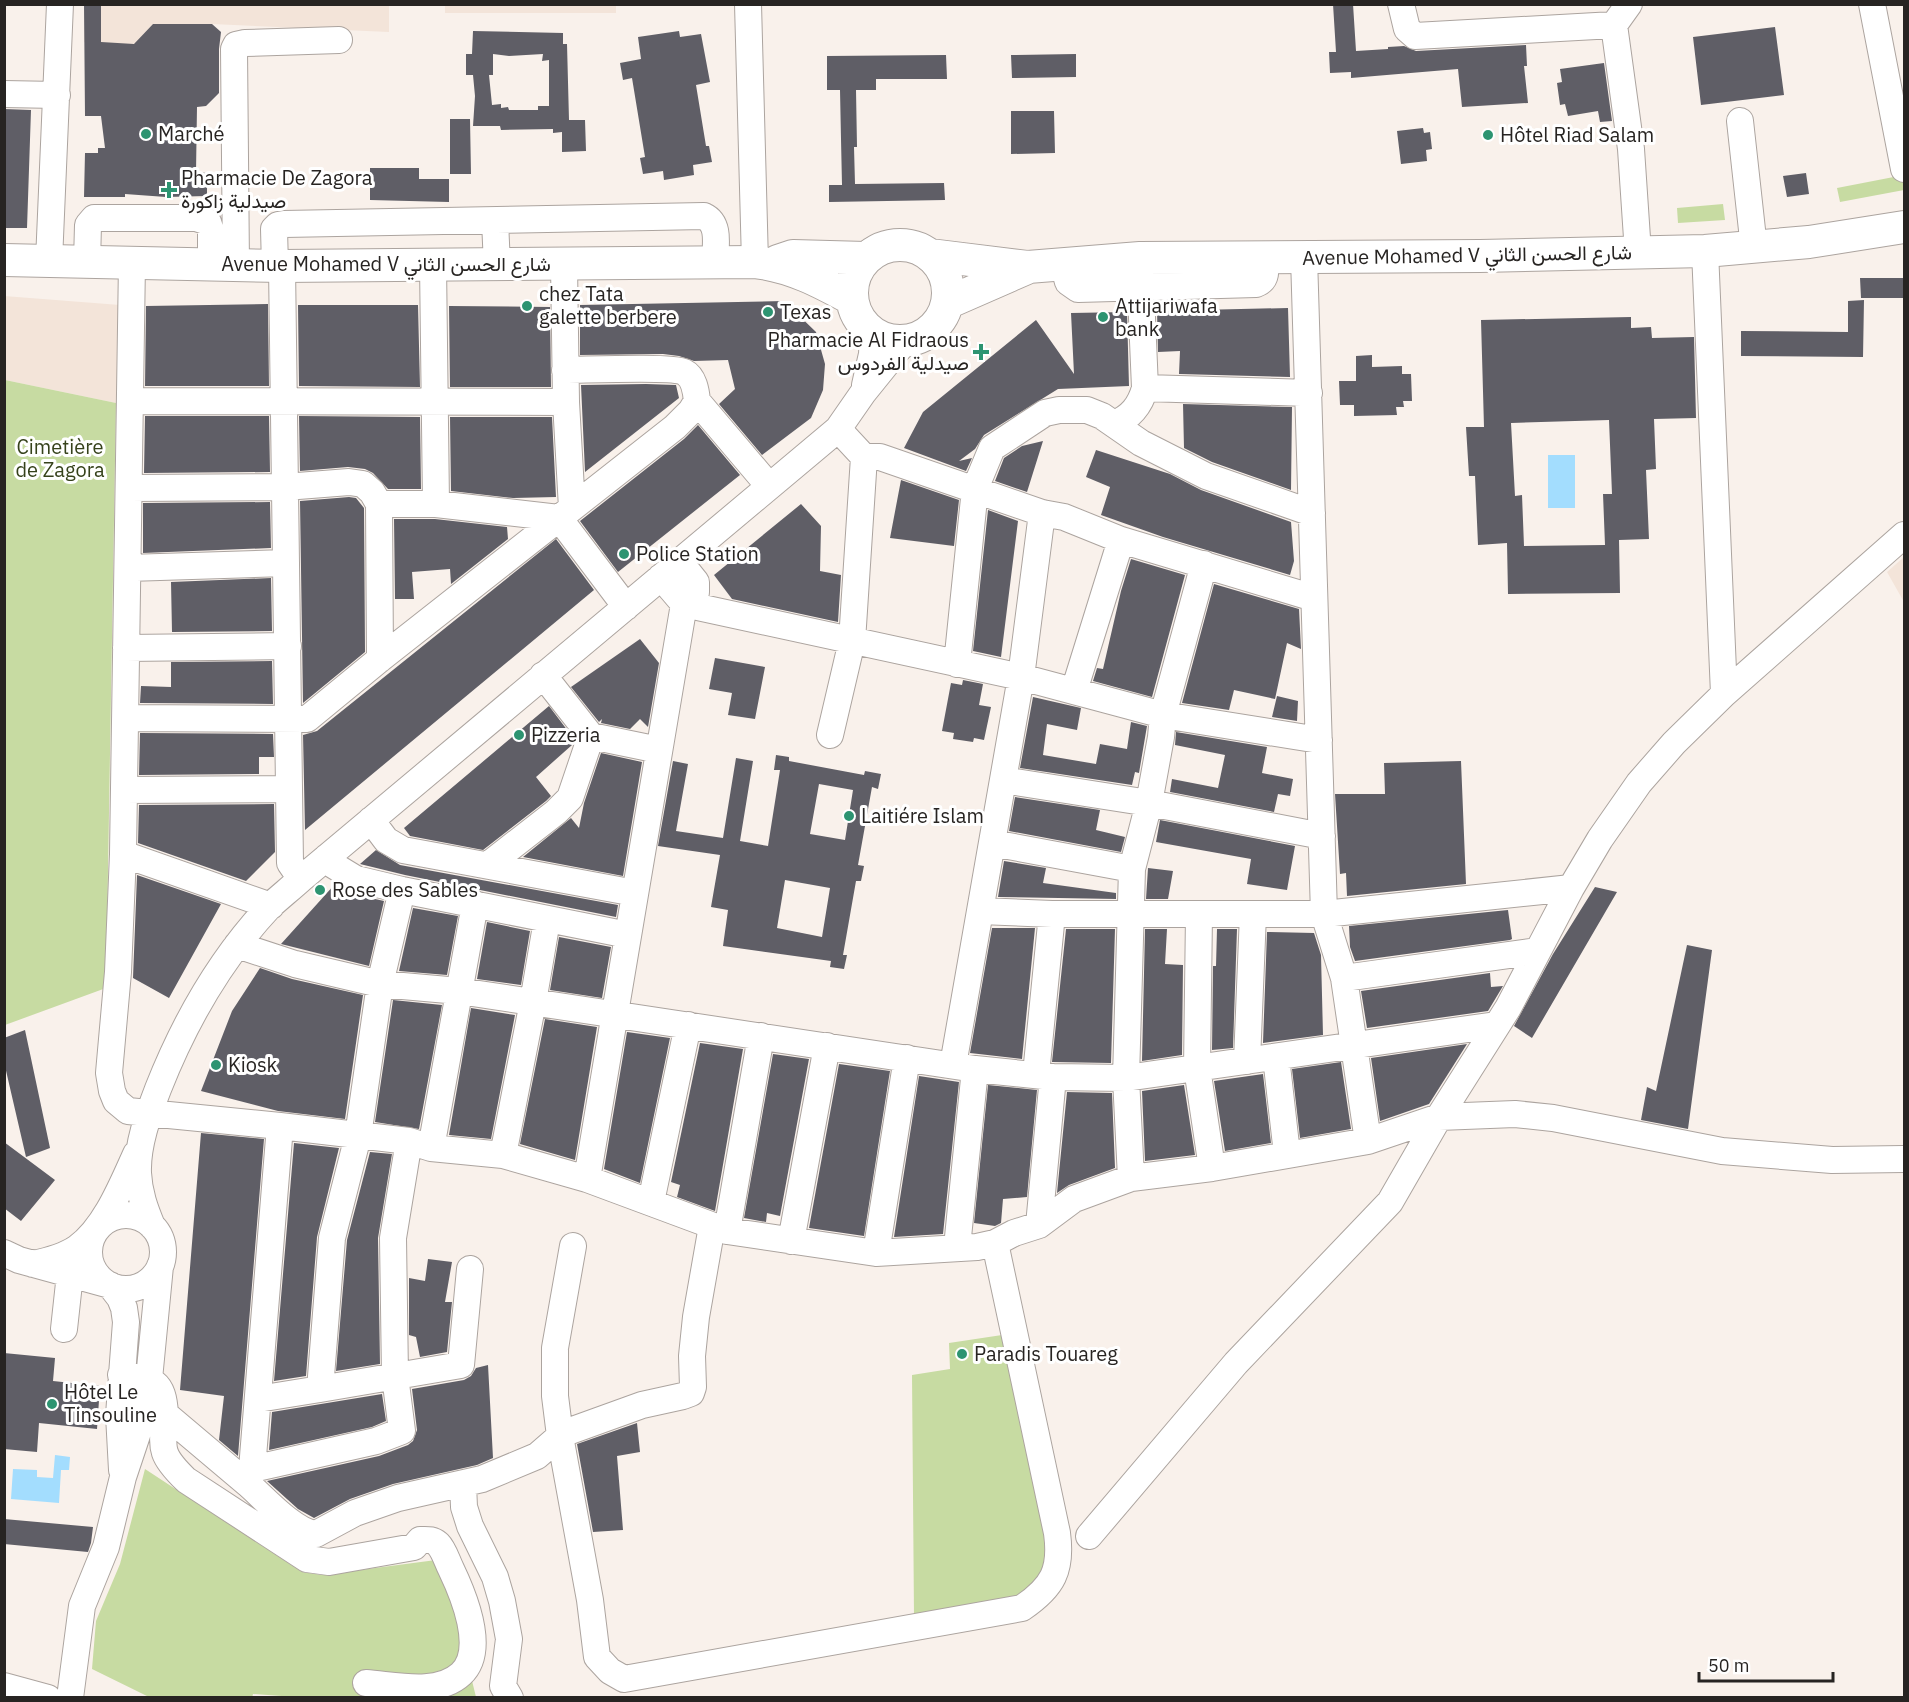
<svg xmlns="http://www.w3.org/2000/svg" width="1909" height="1702" viewBox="0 0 1909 1702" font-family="'IBM Plex Sans',Vazirmatn,sans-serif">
  <rect width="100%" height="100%" fill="#f9f1eb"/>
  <path fill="#f3e4d9" d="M616 4V13H445V5Z
    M84 5H391H389V32L212 24H153L140 38V45L84 42Z
    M4 296 120 305 116 403 5 380Z
    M1904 557V602L1887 572Z"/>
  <path fill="#c7dba2" d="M1904 175V190L1840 202 1837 188Z
    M1723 204 1725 220 1678 223 1677 208Z
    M5 380 116 403 106 988 5 1025Z
    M1002 1335 1047 1533 1046 1556 1037 1585 1010 1599 914 1615 912 1375 950 1369 949 1343Z
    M145 1469 302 1572 322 1575 436 1560 456 1616 476 1697 309 1698 253 1694 252 1698 149 1697 92 1669 96 1621 120 1564Z"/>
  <path fill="#a3ddfe" d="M1548 455H1575V508H1548Z
    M55 1455 70 1457 69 1470H61L59 1503 11 1499 13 1469 37 1470V1477L53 1478Z"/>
  <path fill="#5f5e66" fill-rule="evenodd" d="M84 4H101V42L134 44 153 24H212L221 32 219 49V93L206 106 197 107 196 172 207 173V196L166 197 125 194V197H84L85 153H98V148H105L101 116H85Z
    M1333 4H1353L1356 51 1388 49V47L1404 46 1416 51 1526 45 1527 66H1524L1528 103 1462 107 1458 69 1351 78V72L1330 73 1329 52H1336Z
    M1775 27 1784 95 1701 105 1693 37Z
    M473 31 563 33V44H567L569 120H585L586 151 562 152V132L553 133V129L501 130 500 126H473L475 96 473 75H466V54H472ZM493 54 509 56 543 54 542 61 549 60V106H538V110H509L508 107 501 108V104L492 105 489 75H493Z
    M679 31 680 37 701 34 710 82 696 85 706 146H709L712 162 693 165 694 175 664 180 663 171 643 174 640 158 645 157 632 78 623 80 620 63 641 59 638 37Z
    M1076 54V77L1012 78 1011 55Z
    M946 55 947 79H876V90H856L857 147H854L855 184 944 183 945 200 829 202V185H842L841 139 840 90H827V56Z
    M1604 63 1612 121 1600 122 1598 111 1568 116 1565 104 1560 105 1557 83 1562 82 1560 69Z
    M4 109 31 110 27 228H4Z
    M1011 111H1054L1055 153 1011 154Z
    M450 119H470L471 174H450Z
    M1423 128 1424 133 1430 132 1432 149 1426 150 1427 161 1401 164 1397 131Z
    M370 168H419V179H449V202L370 200Z
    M1806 173 1809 194 1787 197 1783 176Z
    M1860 278H1905V298H1861Z
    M1864 300 1863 357 1741 356V331L1848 332V301Z
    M784 301 816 332 825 364 823 390 811 418 762 455 719 404 735 389 728 360 694 361 679 356 663 354 580 355V305Z
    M268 304 269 386H145L146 306Z
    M298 305H418L420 387 299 386Z
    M449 306 550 307 551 387H450Z
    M1288 308 1290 377 1179 374 1180 351 1158 352 1157 311Z
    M1127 312 1129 386 1058 389 984 435 975 449 959 461 972 458 966 471 904 448 923 412 1036 320 1074 374 1071 313Z
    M1631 317V328L1651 327 1652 338 1694 337 1696 418 1654 419 1656 469 1646 470 1649 539 1619 540 1620 593 1508 594 1507 543 1478 545 1475 476H1469L1466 427H1484L1481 320ZM1609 420 1612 494H1603L1605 545 1524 546 1522 495 1515 496 1511 423Z
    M1372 355V367L1402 366V374H1411L1412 401H1403L1404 407H1396L1397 415 1354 416V405H1340L1339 381H1356V356Z
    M646 384 676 385 679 398 585 472 581 385Z
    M1183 404 1292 407 1291 490 1212 462 1184 448Z
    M145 416H269L270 472 144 473Z
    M299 416 420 417 421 489H388L373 473 365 469 348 467 300 471Z
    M450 417H552L556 497 513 498 451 491Z
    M698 425 740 475 618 572 580 521 684 439Z
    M1043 441 1027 492 995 481 1004 458 1022 446Z
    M1096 450 1170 474 1201 490 1291 522 1294 561 1290 575 1163 537 1101 515 1110 487 1086 477Z
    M901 480 959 500 954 546 890 538Z
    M349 497 356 498 364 508 365 652 303 703 300 501Z
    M270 502 271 548 143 553V503Z
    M801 504 821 526 820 571 841 575 838 622 732 599 714 575Z
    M988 510 1018 521 1001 657 973 651Z
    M394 519H435L507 527 508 539 451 584 450 569 412 572 414 599H395Z
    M556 539 594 590 305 830 303 735 317 731Z
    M1131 559 1185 575 1152 697 1093 681 1097 668 1103 669 1121 591Z
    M271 578 272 631 172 632 171 582Z
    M1214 584 1299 609 1301 649 1287 643 1275 699 1234 690 1229 710 1182 703Z
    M640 639 659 663 648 727 640 719 630 729 601 723 602 719 599 722 571 687Z
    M715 658 765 667 755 719 728 715 732 693 709 689Z
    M272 661 273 704 140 703 141 686 171 687V662Z
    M963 680 983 684 979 705 991 707 984 740 974 738 973 742 953 739 954 733 942 731 951 683 962 685Z
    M1277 696 1298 701 1297 721 1272 717Z
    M1033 697 1081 708 1077 730 1047 724 1043 755 1096 764 1100 744 1127 749 1131 722 1147 726 1139 773 1135 772 1132 785 1020 768Z
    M549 706 574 739 572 745 536 777 551 796 546 801 483 850 410 836 404 828Z
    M1176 732 1267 747 1262 773 1293 779 1290 796 1278 794 1274 812 1170 792 1172 779 1218 788 1225 755 1175 745Z
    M140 733 273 734 274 757H259V774L139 775Z
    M601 753 642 762 623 876 523 857 571 818 579 828 584 803Z
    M776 755 789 757V761L864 775 865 771 881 774 878 789 872 787 858 865 864 866 861 881H856L843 955H847L844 969 830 967 831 961 723 946 728 910 711 907 720 855 658 846 673 761 688 764 676 831 723 838 736 758 753 761 740 841 768 846 780 770H774ZM819 784 853 790 845 840 810 834ZM785 880 830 888 822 937 777 928Z
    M1461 761 1466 884 1347 896 1346 873 1340 874 1335 794H1385L1384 763Z
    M1015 797 1100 810 1096 830 1125 837 1121 852 1009 831Z
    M274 804 275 852 246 881 138 843 139 805Z
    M1160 820 1295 846 1287 890 1247 884 1251 859 1156 842Z
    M376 850 400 865 618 905 616 917 405 875 360 864Z
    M1004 861 1046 868 1043 883 1116 893V899L998 897Z
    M1148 868 1173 871 1168 899H1146Z
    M137 875 221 904 169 998 133 978Z
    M335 884 353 894 384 901 369 966 281 944Z
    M1595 887 1617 892 1532 1038 1514 1026 1553 954Z
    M413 908 458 916 447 975 399 971Z
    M1508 910 1512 939 1510 940 1355 961 1350 947 1349 926Z
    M487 922 530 931 521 985 477 979Z
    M992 928H1035L1022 1059 970 1053Z
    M1066 929H1115L1111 1063 1052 1062Z
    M1145 929H1167L1165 964 1183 965 1182 1055 1142 1061Z
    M1217 929H1237L1233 1048 1212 1050 1213 966H1216Z
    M1267 932 1314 933 1321 955 1323 1035 1263 1043Z
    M559 937 611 947 602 998 550 990Z
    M1687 945 1712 950 1688 1129 1641 1120 1647 1087 1656 1091Z
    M260 968 292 979 363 995 345 1119 278 1111 201 1091 232 1011Z
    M1490 973 1491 987 1503 986 1488 1011 1367 1028 1361 991Z
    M393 1000 442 1005 419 1129 375 1122Z
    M471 1008 515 1015 491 1139 449 1135Z
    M545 1019 597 1027 575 1160 520 1144Z
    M25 1030 50 1148 26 1157 4 1062V1038Z
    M627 1032 670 1038 640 1183 604 1169Z
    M700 1043 743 1049 715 1211 677 1197 680 1185 671 1182Z
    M1467 1044 1429 1104 1380 1121 1371 1058Z
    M773 1054 809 1059 780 1216 767 1213 766 1222 744 1218Z
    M1341 1062 1351 1129 1300 1138 1292 1069Z
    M839 1064 890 1071 864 1236 809 1228Z
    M1263 1074 1271 1143 1225 1151 1214 1081Z
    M919 1076 959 1082 943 1234 894 1237Z
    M988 1085 1037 1090 1027 1197 1003 1199 1001 1223 995 1226 974 1223Z
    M1184 1085 1195 1155 1145 1161 1142 1091Z
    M1067 1092 1112 1093 1115 1168 1069 1185 1057 1193Z
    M201 1133 264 1139 238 1456 219 1440 224 1396 180 1390Z
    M4 1142 55 1180 21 1221 4 1208Z
    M294 1143 339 1148 317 1237 306 1376 274 1381Z
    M370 1152 392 1154 378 1238 380 1364 336 1371 347 1240Z
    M428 1259 452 1262 445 1302H452L447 1352 420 1357 416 1337 409 1335V1278L425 1281Z
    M4 1353 55 1358 53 1381 100 1386 97 1429 39 1423 37 1452 4 1449Z
    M488 1365 493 1458 477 1465 393 1484 350 1499 314 1518 298 1509 267 1481 379 1456 408 1445 413 1441 417 1430 412 1389 464 1380 471 1376 476 1368Z
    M382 1394 386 1421 372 1427 269 1450 272 1412Z
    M637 1423 640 1452 617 1456 623 1530 593 1532 577 1444Z
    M4 1519 93 1527 91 1543 88 1552 4 1544Z"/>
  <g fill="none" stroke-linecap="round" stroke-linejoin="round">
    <defs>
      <path id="minor" d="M748 4 755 262
        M1401 4 1407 29 1415 36 1614 25 1631 149 1638 253
        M1872 4 1904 169
        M1614 25 1629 4
        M4 94 57 95
        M1740 121 1754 248
        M495 221 497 265
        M1705 251 1724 694
        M1304 257 1324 914 1344 978 1368 1141
        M49 261 60 4
        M87 262 88 225 94 218H196L208 222 211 231V264
        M132 262 123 854 118 972 109 1073 112 1091 116 1101 128 1111 280 1126 409 1141 431 1148 503 1155 587 1179 727 1231 876 1253 977 1247 995 1243 1014 1233 1039 1225 1074 1199 1131 1178 1212 1168 1368 1141 1439 1117 1515 1114 1553 1118 1722 1151 1832 1160 1904 1159
        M433 264 436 504
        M564 264 566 402 572 508
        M1063 264 1068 282 1078 289 1256 284C1269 279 1265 268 1263 257
        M236 265 234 49 236 45 245 43 339 40
        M275 266 274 229 278 225 284 224 704 216C721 224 715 247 715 263
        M282 266 290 863 301 879
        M865 385 872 354 873 333
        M1145 388 1309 393
        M130 401 566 402
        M697 401 769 486
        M1114 424C1131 417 1140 406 1145 388L1140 271
        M838 429 864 457H880L1042 513 1064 517 1121 540 1314 598
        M129 488 285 487 349 482 363 484 372 492 379 504 380 659
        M379 504H436L559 518 626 607
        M128 568 286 563
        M661 577 684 604 1021 677 1163 715 1319 740
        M126 648 288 646
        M957 664 975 489 992 448 1045 413 1059 410H1087L1102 416 1141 443 1206 476 1312 513
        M1074 691 1121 540
        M125 718 307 719 380 659 675 427 691 411 697 401C696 391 694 377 684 372 671 366 585 370 565 370
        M830 735 852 641 864 457
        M591 736 659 750
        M1003 780 1149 803 1322 836
        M124 790 289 789
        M371 820 386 840 403 850 635 893
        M992 843 1132 869
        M123 854 271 906
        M327 857 333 865 356 879 402 890 628 935
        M488 865 556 812 570 798 591 736 543 675
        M980 911 1052 914H1324L1571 888
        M1199 914 1197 1068 1212 1168
        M237 945 295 964 380 984 459 991 975 1069 1053 1077 1126 1078 1496 1025
        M1344 978 1538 951
        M1276 1057 1287 1154
        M1247 1061 1253 914
        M953 1065 1021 677 1042 513
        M1036 1074 1052 914
        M431 1148 475 904
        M503 1155 533 1002 547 920
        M1131 1178 1126 1078 1132 869 1149 803 1161 737 1163 715 1204 564
        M587 1179 684 604 696 592V582L680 562
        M651 1202 688 1025
        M89 1252a37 37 0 1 1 74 0a37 37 0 1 1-74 0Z
        M1039 1225 1053 1077
        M152 1226C145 1209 139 1193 138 1173 137 1145 148 1115 158 1089 184 1023 221 958 270 906 280 897 291 888 301 879L838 429 863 393 905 341
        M727 1231 761 1036
        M791 1241 827 1046
        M573 1246 555 1348V1396L560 1436 590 1600 597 1657 610 1671 624 1679 1022 1608C1053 1587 1062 1570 1057 1533L995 1243
        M957 1247 975 1069
        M4 1253 19 1260 110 1285 120 1298 124 1308 126 1322 119 1415 122 1470
        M876 1253 907 1058
        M33 1264C48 1261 64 1257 77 1248 105 1228 122 1185 136 1154
        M64 1329 70 1274
        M121 1375C152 1379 163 1379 165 1414L248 1484 252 1469 280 1126
        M320 1389 461 1365 470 1269
        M258 1399 320 1389 332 1238 358 1136 380 984 402 890
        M165 1414C162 1449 159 1454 186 1480L307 1559 329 1562 414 1547 420 1540C427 1540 432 1539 438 1544 444 1550 447 1561 451 1569 463 1594 487 1650 461 1674 437 1696 395 1685 366 1683
        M252 1469 376 1441 402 1431 395 1376 393 1238 409 1141
        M248 1484C264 1498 294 1532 316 1534L355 1513 398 1498 482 1479 537 1456 560 1436 570 1431 642 1405 683 1396 691 1393 693 1387 692 1356 696 1317 712 1226
        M463 1484 464 1507 470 1526 495 1577 502 1601 509 1639 503 1686 510 1698
        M1089 1536 1236 1363 1390 1202 1439 1117 1508 1008 1571 888 1600 839 1639 783 1674 743 1724 694 1904 535
        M4 1686 48 1698
        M70 1698 82 1606 106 1547 123 1477 138 1432 149 1379 160 1266"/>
      <path id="major" d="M852 293a48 48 0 1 1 96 0a48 48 0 1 1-96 0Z
        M930 255 1028 267 1140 258 1480 256 1705 251 1809 242 1904 227
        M4 260 282 266 755 262C791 266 821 282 852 299
        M778 261 793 256 866 258
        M947 303 1027 268"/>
    </defs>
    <use href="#minor" stroke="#aca49f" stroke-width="28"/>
    <use href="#major" stroke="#aca49f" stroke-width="34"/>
    <use href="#minor" stroke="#fff" stroke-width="26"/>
    <use href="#major" stroke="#fff" stroke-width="32"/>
  </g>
  <g fill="#2d9471" stroke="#fff" stroke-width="2">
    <circle cx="146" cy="134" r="6"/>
    <circle cx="1488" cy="135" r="6"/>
    <path d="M166 181h6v6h6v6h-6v6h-6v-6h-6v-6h6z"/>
    <circle cx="527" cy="306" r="6"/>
    <circle cx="768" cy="312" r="6"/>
    <circle cx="1103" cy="317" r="6"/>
    <path d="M978 343h6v6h6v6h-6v6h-6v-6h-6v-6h6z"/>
    <circle cx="624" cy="554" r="6"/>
    <circle cx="519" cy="735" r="6"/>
    <circle cx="849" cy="816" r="6"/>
    <circle cx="320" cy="890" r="6"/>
    <circle cx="216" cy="1065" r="6"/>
    <circle cx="962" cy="1354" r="6"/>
    <circle cx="52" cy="1404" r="6"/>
  </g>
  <g text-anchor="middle" stroke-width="6" stroke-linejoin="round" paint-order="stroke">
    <g font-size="20" fill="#272422" stroke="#fff" text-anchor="start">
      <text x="158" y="141">Marché</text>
      <text x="1500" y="142">Hôtel Riad Salam</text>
      <text x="181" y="185">Pharmacie De Zagora<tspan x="181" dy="23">صيدلية زاكورة</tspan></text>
      <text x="539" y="301">chez Tata<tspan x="539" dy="23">galette berbere</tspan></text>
      <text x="1115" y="313">Attijariwafa<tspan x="1115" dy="23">bank</tspan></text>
      <text x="780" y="319">Texas</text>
      <text x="969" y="347" text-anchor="end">Pharmacie Al Fidraous<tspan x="969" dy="23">صيدلية الفردوس</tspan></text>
      <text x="636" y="561">Police Station</text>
      <text x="531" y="742">Pizzeria</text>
      <text x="861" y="823">Laitiére Islam</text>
      <text x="332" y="897">Rose des Sables</text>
      <text x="228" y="1072">Kiosk</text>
      <text x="974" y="1361">Paradis Touareg</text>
      <text x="64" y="1399">Hôtel Le<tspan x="64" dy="23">Tinsouline</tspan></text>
    </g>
    <g font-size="20" fill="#272422" stroke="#fff">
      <text transform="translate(1467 255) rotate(-1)" y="7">Avenue Mohamed V شارع الحسن الثاني</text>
      <text x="386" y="271">Avenue Mohamed V شارع الحسن الثاني</text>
    </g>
    <g font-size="20" fill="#36421b" stroke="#fff">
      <text x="60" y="454">Cimetière<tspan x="60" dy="23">de Zagora</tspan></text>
    </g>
  </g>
  <rect width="1909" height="1702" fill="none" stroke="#272422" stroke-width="12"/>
  <path d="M1699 1672v9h134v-9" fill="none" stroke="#272422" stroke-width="3"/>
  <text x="1708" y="1672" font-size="18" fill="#272422" stroke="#ffffff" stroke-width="4.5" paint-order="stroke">50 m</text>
</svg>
